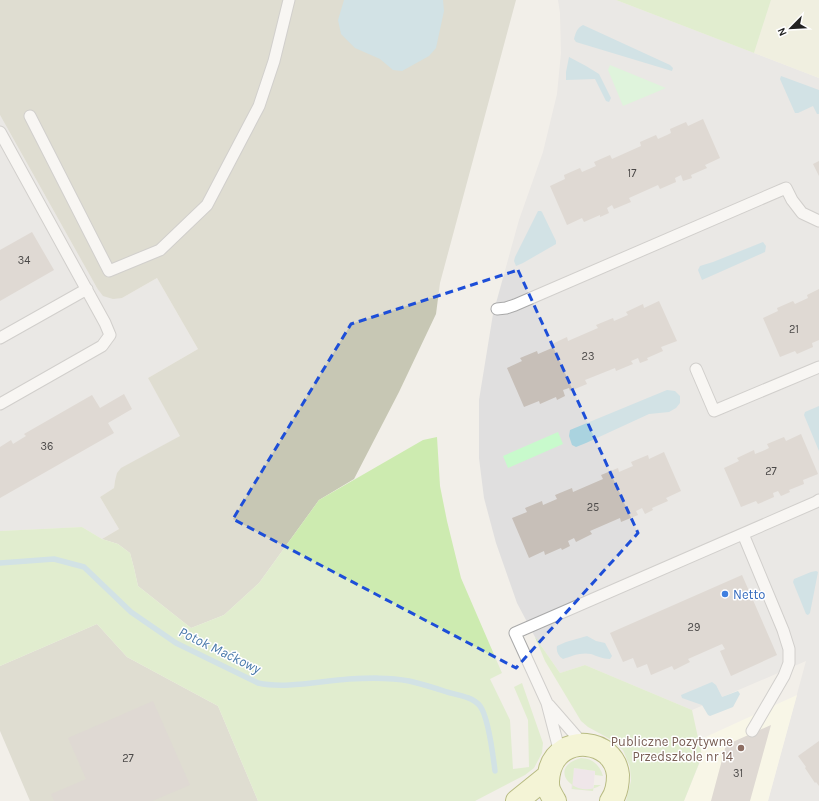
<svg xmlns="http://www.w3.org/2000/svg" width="819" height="801" viewBox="0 0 819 801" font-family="Karla,sans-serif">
  <rect width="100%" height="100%" fill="#f2efe9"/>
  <path fill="#e0dfdf" d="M558 0H616L819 78V801H768L806 661 692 710 585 665 560 673 535 637 517 603 496 543 484 498 479 458V400L493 314 519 220 543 152 557 94 561 53 560 13Z
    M0 115 97 288 122 298 157 278 198 349 148 378 181 436 122 468 115 481 114 488 100 497 119 529 102 539 82 527 0 531Z"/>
  <path fill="#ebdbe8" d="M574 768 595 771 593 791 571 789Z"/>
  <path fill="#ffffe5" d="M797 695 768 801H684L702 757 699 740Z"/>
  <path fill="#c7c7b4" d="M0 0H516L440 283 436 314 399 392 354 479 319 500 259 583 224 615 191 628 138 586 134 568 130 553 118 544 102 539 119 529 100 497 114 488 115 481 117 473 121 468 180 436 148 378 198 349 157 278 122 298 113 299 103 296 97 288 0 115Z
    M97 624 127 657 218 706 258 801H30L0 731V666Z"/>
  <path fill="#eef0d5" d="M771 0H819V78L754 53Z"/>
  <path fill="#cdebb0" d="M616 0H771L754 53Z
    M437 437 440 486 447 521 461 578 502 673 490 679 510 720 513 769 529 767 528 720 514 687 522 683 543 743 542 753 534 768 525 775 475 801H258L218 706 127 657 97 624 0 666V531L82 527 102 539 118 544 130 553 134 568 138 586 191 628 224 615 259 583 319 500 423 440Z
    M535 637 560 673 585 665 692 710 702 756 684 801H626L631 781 630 767 623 750 610 739 588 727 581 721 545 661Z
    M581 758C592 758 600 765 603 776L595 775V771L574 768 572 789 593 791 594 785H601C577 801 544 768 581 758Z"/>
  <path fill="#c8facc" d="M610 65 666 88 623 106 608 70Z
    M558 432 563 444 508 468 503 456Z"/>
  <path fill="#aad3df" d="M344 0H443L444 11 436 48 429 56 402 71 393 70 380 59 355 48 341 34 338 20Z
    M583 25 670 65 673 68 672 71 576 42 574 39C576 32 577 28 583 25Z
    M569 57 586 66 599 74 611 98 609 102 606 101 595 79 566 80V72Z
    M781 76 819 90V114H817L813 106 798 113H795L780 79Z
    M538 211H541L542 212 556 241V244L523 263 516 266 514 261 515 257Z
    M763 242 766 246 765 252 702 280 698 270 700 266 713 262Z
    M667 390 675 391 680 396V403L676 408 669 412 649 414 586 443 576 447 572 445 569 436 570 430Z
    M819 406V451L804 415 805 412Z
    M816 571 818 572 810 613 808 615 806 614 793 582 794 579 811 572Z
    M587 636 596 641 605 643 612 656 610 659C603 659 597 656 591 654 581 652 572 656 563 659 558 656 556 651 557 646L566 642Z
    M712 682 716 685 722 697 738 691 740 694 733 707 710 716 708 715 702 705 699 704 682 698 681 695Z"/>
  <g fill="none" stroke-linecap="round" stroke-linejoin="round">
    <path stroke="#aad3df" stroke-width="5.5" d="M0 563 54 559 84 567 131 612 176 643 258 683C285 689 320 681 349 679 368 678 389 677 409 681 422 684 435 688 447 692 458 695 473 697 480 706 489 718 493 756 495 771"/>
  </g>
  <path fill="#c7bfb8" d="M703 119 720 158 705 165 707 168 691 175 692 178 683 181 681 175 675 178 676 182 660 189 658 185 629 198 631 202 614 209 612 205 607 208 609 213 600 217V215L584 222 582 218 567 225 550 186 565 179 564 175 580 168 582 172 596 166 594 162 610 155 612 159 641 146 640 142 656 135 658 139 667 135 671 133 670 129 686 122 688 126Z
    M819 161V176L813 164Z
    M32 232 54 270 0 301V250Z
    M819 289V340L812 343 813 347 797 354 795 351 780 357 763 318 778 311 777 308 793 301 795 304 808 298 807 295Z
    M659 301 677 341 661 347 663 351 647 358 648 360 640 363 638 358 631 361 633 364 616 371 615 368 585 380 587 384 570 391 569 388 563 390 565 396 557 400 556 397 540 404 539 401 524 407 507 368 522 361 520 358 537 351 538 354 552 348 550 345 567 337 568 341 598 328 596 325 613 318 614 321 628 315 626 312 643 304 644 308Z
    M124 394 132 409 108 423 114 433 0 498V447L11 440 13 444 26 436 24 434 92 395 100 408Z
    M801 434 818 474 803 480 804 484 789 490 790 492 781 496 778 491 773 493 774 497 758 504 756 501 741 507 724 468 739 461 737 458 754 450 755 454 765 450 769 448 767 444 784 437 786 441Z
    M664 452 681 491 666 498 668 501 652 508 653 510 645 514 642 508 636 511 638 515 621 522 620 518 590 531 592 534 576 542 574 538 568 541 570 546 562 550 561 548 545 555 544 551 529 558 512 518 527 512 525 508 542 501 543 505 557 499 555 495 572 488 573 492 603 479 601 475 618 468 619 472 633 466 631 462 648 455 649 459Z
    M742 575 777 655 731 676 720 651 725 649 722 644 688 659 690 662 674 670 672 666 651 675 647 664 637 668 633 658 623 662 610 633Z
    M153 701 190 785 152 801H54L51 794 86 779 68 738Z
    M771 725 750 801H711L726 745Z
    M819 741V786L816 782 815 783 805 768 806 767 798 756Z"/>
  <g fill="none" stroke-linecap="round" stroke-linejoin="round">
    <defs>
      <path id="lane" d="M30 116 109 271 160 250 207 205 259 106 274 61 289 0
        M0 132 105 323 110 335 102 346 0 404
        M497 309 506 308 515 305 786 188 792 200 802 213 819 221
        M0 338 87 289
        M696 369 714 411 819 367
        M743 534 783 630 789 649V663L784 676 752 731
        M549 705 583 744
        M560 753 547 703 515 633 816 502 819 500"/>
      <path id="secondary" d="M517 801 548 776
        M555 801C553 798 551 794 549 790 547 783 548 776 550 769 560 734 614 738 618 775 618 785 617 793 611 801"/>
    </defs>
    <use href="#lane" stroke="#a9a9a9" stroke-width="13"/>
    <use href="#secondary" stroke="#707d05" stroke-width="24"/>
    <use href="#lane" stroke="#fff" stroke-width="11"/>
    <use href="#secondary" stroke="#f7fabf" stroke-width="22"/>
  </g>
  <path d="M0 0H819V801H0ZM518 270 638 533 516 668 233 519 351 324Z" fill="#f2efe9" fill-opacity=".55" fill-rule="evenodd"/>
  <path fill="none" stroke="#1d4ed8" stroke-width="3" stroke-dasharray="8 5" stroke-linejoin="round" d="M518 270 638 533 516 668 233 519 351 324Z"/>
  <circle fill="#3f7fe0" stroke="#fff" stroke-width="1.5" cx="725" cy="594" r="4"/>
  <circle fill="#8d6e63" stroke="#fff" stroke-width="1.5" cx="741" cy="748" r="4"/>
  <g text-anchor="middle" stroke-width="3" stroke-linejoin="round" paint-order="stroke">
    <g font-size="11" fill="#4b4948">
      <text x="632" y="177">17</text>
      <text x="24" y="264">34</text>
      <text x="794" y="333">21</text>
      <text x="588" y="360">23</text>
      <text x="47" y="450">36</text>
      <text x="771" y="475">27</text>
      <text x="593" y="511">25</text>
      <text x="694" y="631">29</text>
      <text x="128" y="762">27</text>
      <text x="738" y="777">31</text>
    </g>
    <g font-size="13" fill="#366cbe" stroke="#fff" text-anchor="start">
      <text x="733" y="599">Netto</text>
    </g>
    <g font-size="13" fill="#785e54" stroke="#fff" text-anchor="end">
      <text x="733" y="746">Publiczne Pozytywne<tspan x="733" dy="15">Przedszkole nr 14</tspan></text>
    </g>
    <g font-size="14" font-style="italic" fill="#4a7aab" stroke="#fff">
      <text transform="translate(220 650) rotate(26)" y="5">Potok Maćkowy</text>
    </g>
  </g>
  <g transform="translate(791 28) rotate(246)" stroke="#ffffff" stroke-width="3" paint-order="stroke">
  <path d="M0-3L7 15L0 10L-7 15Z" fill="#222222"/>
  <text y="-6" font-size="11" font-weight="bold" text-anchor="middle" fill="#222222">N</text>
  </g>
</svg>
